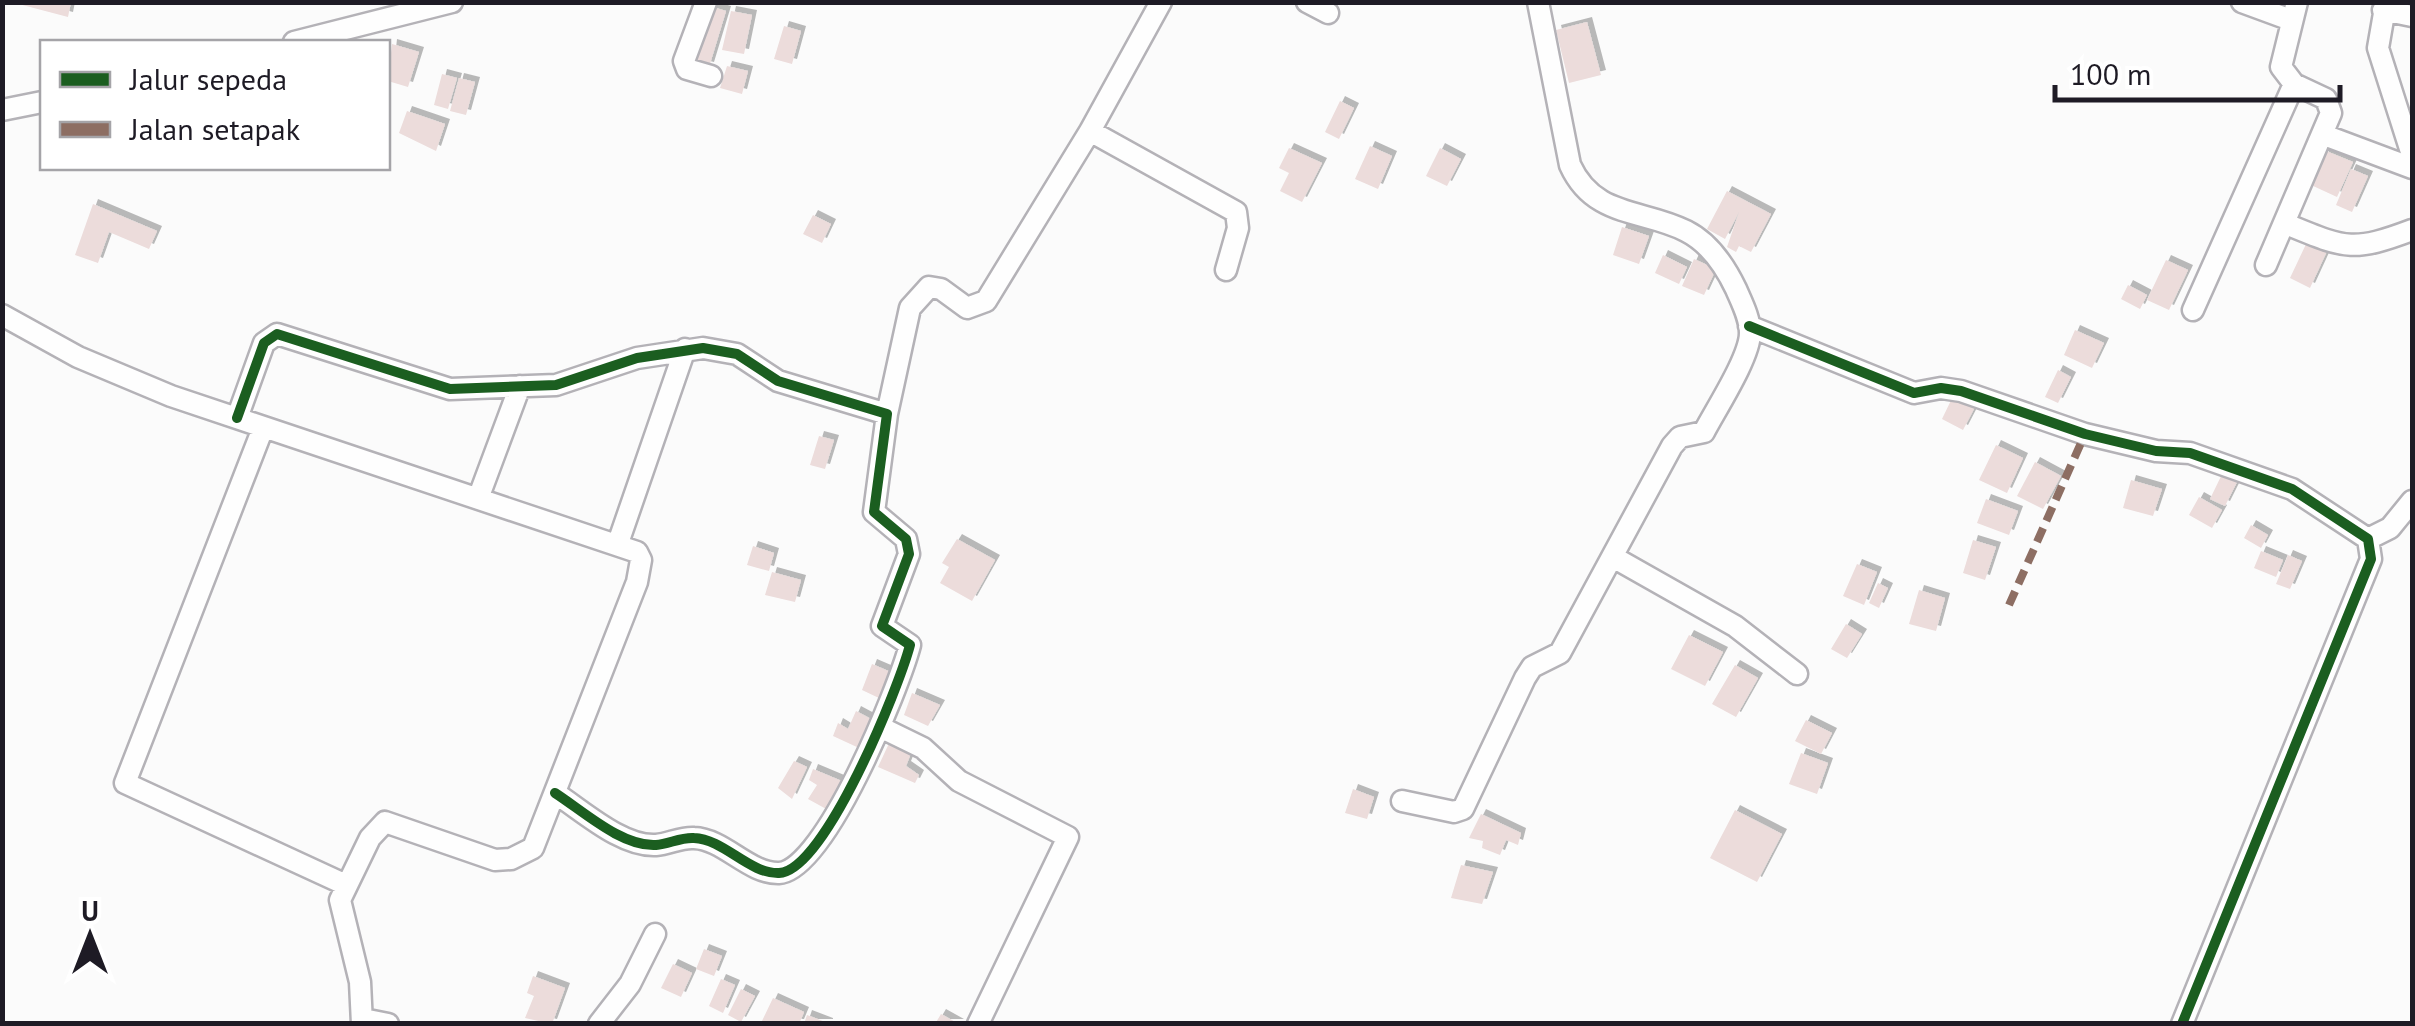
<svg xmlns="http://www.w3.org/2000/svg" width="2415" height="1026" viewBox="0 0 2415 1026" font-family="'PT Sans',sans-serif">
  <defs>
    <filter id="shadow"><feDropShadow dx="5" dy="-5" stdDeviation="0" flood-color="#0004"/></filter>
  </defs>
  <rect width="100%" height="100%" fill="#fbfbfb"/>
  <path fill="#ecdcdb" filter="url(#shadow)" d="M11 2H71L68 17Z
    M706 5 726 11 709 67 689 62Z
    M731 11 752 15 744 54 722 50Z
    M1587 22 1601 75 1569 83 1556 30Z
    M784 26 801 31 792 64 774 59Z
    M392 44 419 52 408 87 388 81Z
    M727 66 748 71 742 94 720 88Z
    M442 74 457 78 448 109 434 105Z
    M459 78 475 82 466 115 450 111Z
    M1340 101 1354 108 1339 139 1325 132Z
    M407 111 445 124 436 151 399 133Z
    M1370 146 1392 156 1378 189 1355 179Z
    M1289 148 1322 163 1302 202 1280 191 1289 173 1279 168Z
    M1440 148 1461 159 1447 186 1426 176Z
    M2326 151 2353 162 2337 197 2311 185Z
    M2351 169 2368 176 2352 212 2336 205Z
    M1727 191 1771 214 1751 252 1739 246 1736 252 1727 247 1739 212 1725 239 1707 229Z
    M93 204 157 231 149 249 109 232 98 263 75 255Z
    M813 215 831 224 822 243 803 234Z
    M1622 227 1649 236 1639 264 1613 255Z
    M2307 242 2327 251 2310 288 2290 278Z
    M1663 255 1687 267 1679 284 1655 273Z
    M1694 259 1716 269 1704 295 1682 286Z
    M2166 260 2188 270 2169 310 2147 300Z
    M2128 285 2147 295 2140 309 2121 299Z
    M2075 330 2104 343 2092 368 2064 355Z
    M2058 370 2071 377 2058 403 2045 397Z
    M1955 392 1977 403 1963 430 1942 419Z
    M819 436 834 440 825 469 810 465Z
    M1996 445 2023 458 2007 493 1979 480Z
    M2035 462 2061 476 2043 509 2017 496Z
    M2225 468 2240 476 2225 506 2210 499Z
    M2131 480 2162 489 2153 516 2123 508Z
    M2199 497 2222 510 2212 528 2189 515Z
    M1986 499 2018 511 2009 535 1977 523Z
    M2251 525 2268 535 2261 548 2244 538Z
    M957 539 995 560 972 601 940 583 949 567 942 563Z
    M1973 540 1996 547 1985 580 1963 573Z
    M753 546 774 553 769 571 747 565Z
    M2261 551 2283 560 2276 577 2254 568Z
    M2288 555 2302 561 2290 589 2276 584Z
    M1857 564 1877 572 1864 605 1843 596Z
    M772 572 801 580 795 602 765 595Z
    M1878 583 1888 588 1879 608 1869 603Z
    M1919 590 1945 598 1936 631 1909 624Z
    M1846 624 1862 634 1847 658 1831 649Z
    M1689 635 1723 652 1705 686 1671 669Z
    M872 664 893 673 881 699 862 690Z
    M1735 665 1758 678 1736 717 1712 704Z
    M912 693 940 705 928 726 904 715Z
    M856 711 871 719 859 748 833 736 838 723 848 729Z
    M1806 720 1832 733 1821 754 1795 741Z
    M891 739 913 748 906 766 919 775 915 783 878 767Z
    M1801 753 1828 763 1817 794 1789 784Z
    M794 761 807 767 792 799 778 788Z
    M813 769 844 782 828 810 808 799 817 785 809 780Z
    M1353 789 1374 797 1367 819 1345 813Z
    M1735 810 1782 834 1757 882 1710 858Z
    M1481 814 1521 833 1518 845 1506 840 1500 855 1482 848 1483 841 1469 838Z
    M1461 865 1493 872 1482 904 1451 898Z
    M704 949 722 956 714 976 696 969Z
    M673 964 692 973 681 997 661 988Z
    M533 976 565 988 552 1024 525 1018 534 996 527 993Z
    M721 979 735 985 723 1013 709 1006Z
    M741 989 755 996 741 1022 728 1015Z
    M773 998 804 1012 799 1024 762 1021Z
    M941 1014 959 1024H935Z
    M807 1015 828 1023V1024H804Z"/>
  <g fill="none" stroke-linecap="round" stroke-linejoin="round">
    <defs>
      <path id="street" d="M706 2 684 61 687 69 711 76
        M1307 2 1328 13
        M2242 2 2291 20
        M2386 2 2378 48 2412 155
        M2383 10 2412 16
        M294 42 452 2
        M2 110 42 102
        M1090 131 1236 212 1238 228 1226 270
        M2324 135 2412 168
        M2286 224C2345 248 2351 253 2412 230
        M2266 265 2331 113 2326 99 2294 84 2281 67 2297 2
        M2193 310 2294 84
        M2 315 78 357 171 396 637 552 641 560 637 582 533 848 511 859 495 860 385 822 370 838 340 900 360 982 362 1024
        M1749 326 1914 393 1941 388 1961 391 2085 434 2156 451 2190 453 2292 489 2368 539 2371 559 2182 1024
        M887 414 910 308 929 287 941 289 967 308 986 301 1090 131 1161 2
        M237 418 264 343 277 334 450 389 556 385 637 358 703 348 737 354 778 381 887 414 874 512 906 539 909 554 882 626 910 645C899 687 825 871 779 873 749 874 724 839 694 838 681 837 669 844 656 845 622 847 583 811 555 793
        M263 428 125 783 344 884
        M479 496 520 386
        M2368 539 2390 528 2412 501
        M618 543 685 349
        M1613 557 1735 626 1797 674
        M880 727 923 748 959 781 1068 837 978 1024
        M1402 801 1454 812 1463 809 1525 678 1532 667 1560 653 1672 446 1680 437 1704 432C1716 409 1750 357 1750 333 1750 318 1742 303 1736 289 1725 266 1710 243 1686 231 1643 209 1594 218 1570 165L1538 2
        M363 1019 388 1024
        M599 1024 630 984 655 934"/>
    </defs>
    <use href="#street" stroke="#b4b2b7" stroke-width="25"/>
    <use href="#street" stroke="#fefefe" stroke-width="20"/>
    <path stroke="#8d6e63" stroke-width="8" stroke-dasharray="15 8" stroke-linecap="butt" d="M2009 605 2085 434"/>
    <defs>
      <path id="cycleway" d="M1749 326 1914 393 1941 388 1961 391 2085 434 2156 451 2190 453 2292 489 2368 539 2371 559 2182 1024
        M237 418 264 343 277 334 450 389 556 385 637 358 703 348 737 354 778 381 887 414 874 512 906 539 909 554 882 626 910 645C899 687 825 871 779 873 749 874 724 839 694 838 681 837 669 844 656 845 622 847 583 811 555 793"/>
    </defs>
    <use href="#cycleway" stroke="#fff" stroke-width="16"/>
    <use href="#cycleway" stroke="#1b5e20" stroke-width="10"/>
  </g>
  <rect width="2415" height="1026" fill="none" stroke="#1e1b25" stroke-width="10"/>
  <rect x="40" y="40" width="350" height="130" fill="#ffffff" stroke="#a5a4a8" stroke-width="2.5"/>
  <rect x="60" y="72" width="50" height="15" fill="#1b5e20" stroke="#a5a4a8" stroke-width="2.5"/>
  <text x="130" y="90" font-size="30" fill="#1e1b25">Jalur sepeda</text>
  <rect x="60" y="122" width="50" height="15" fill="#8d6e63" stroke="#a5a4a8" stroke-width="2.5"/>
  <text x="130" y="140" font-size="30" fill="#1e1b25">Jalan setapak</text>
  <g transform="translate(90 936)" stroke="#ffffff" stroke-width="8" paint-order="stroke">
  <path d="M0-8L18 38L0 25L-18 38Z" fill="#1e1b25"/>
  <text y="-15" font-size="28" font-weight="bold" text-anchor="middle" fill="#1e1b25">U</text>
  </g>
  <path d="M2055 85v15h285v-15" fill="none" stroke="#1e1b25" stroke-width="5"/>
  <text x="2070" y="85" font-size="30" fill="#1e1b25" stroke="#ffffff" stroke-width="8" paint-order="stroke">100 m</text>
</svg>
